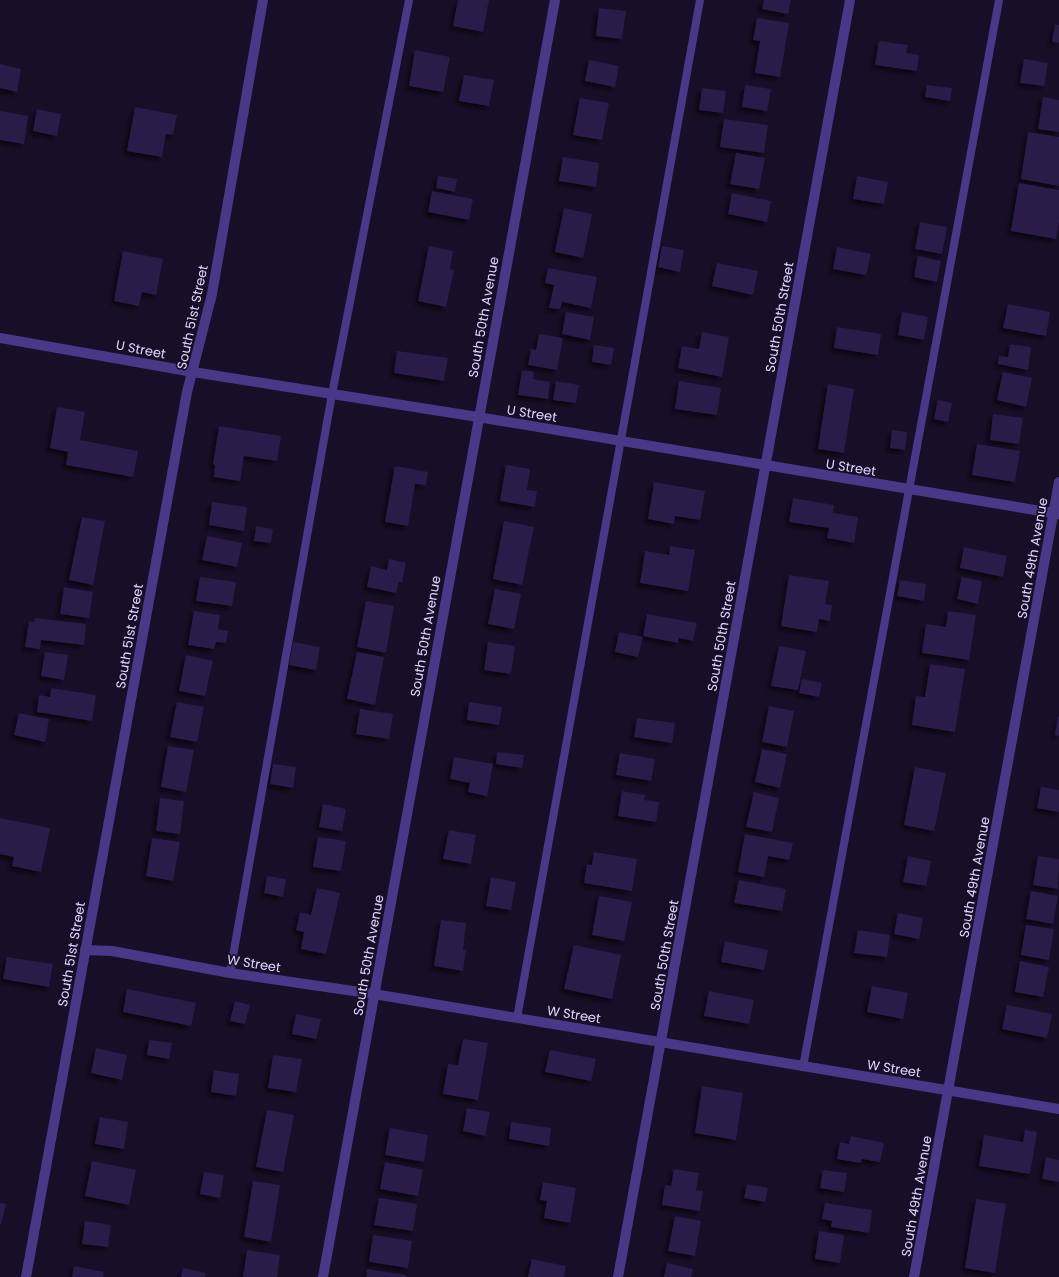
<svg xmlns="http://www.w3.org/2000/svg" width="1059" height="1277" viewBox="0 0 1059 1277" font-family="Poppins,sans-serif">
  <defs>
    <filter id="shadow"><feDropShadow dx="-3.5" dy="3.5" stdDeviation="2" flood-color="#0009"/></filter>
  </defs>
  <rect width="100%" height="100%" fill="#170f27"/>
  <path fill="#2b1a49" filter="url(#shadow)" d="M458 0H489L483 32 453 26Z
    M764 0H791L788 14 762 9Z
    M599 8 626 11 622 39 596 36Z
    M757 18 789 23 780 77 755 73 760 41 753 40Z
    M1055 24 1059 25V43L1052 42Z
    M879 41 908 45 906 53 919 55 917 71 875 65Z
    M415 50 450 57 443 92 409 86Z
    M1024 59 1048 63 1044 86 1020 83Z
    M589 60 619 66 615 87 585 81Z
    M0 64 21 69 17 92 0 88Z
    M464 75 494 80 489 106 459 101Z
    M745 85 771 89 767 111 742 107Z
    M927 85 952 88 950 101 925 97Z
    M702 88 726 91 723 113 699 110Z
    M1043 97 1059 100V132L1038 129Z
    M580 98 609 103 602 140 573 135Z
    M135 107 177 115 173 135 166 134 162 157 127 151Z
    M37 109 61 114 57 136 33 131Z
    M0 111 28 116 24 144 0 140Z
    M724 119 768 125 764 153 720 147Z
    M1028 132 1059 137V186L1021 179Z
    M736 153 765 158 759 189 730 184Z
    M563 157 599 163 596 187 559 181Z
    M438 176 457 179 455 192 436 188Z
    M857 176 888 182 884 204 853 199Z
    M1019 183 1059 190V222L1056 239 1011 231Z
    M432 191 473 199 469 220 428 212Z
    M732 193 771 201 767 222 728 214Z
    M564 208 592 214 583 258 555 252Z
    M920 222 947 227 942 254 915 249Z
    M429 246 453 251 450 269 454 270 446 307 418 301Z
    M662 246 684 250 680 272 658 267Z
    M837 247 871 254 866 275 833 269Z
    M123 251 163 259 156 295 142 292 139 306 114 301Z
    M918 256 941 261 937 282 914 277Z
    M717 263 758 271 753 295 712 286Z
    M548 268 597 277 591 308 562 302 560 309 549 308 554 285 545 283Z
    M1008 304 1050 312 1046 336 1003 328Z
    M566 312 594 317 590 340 562 334Z
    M902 312 928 317 924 340 898 335Z
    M837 327 881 334 878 355 834 348Z
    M702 332 729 337 722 377 678 368 682 346 699 349Z
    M539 334 563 338 557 370 528 365 531 349 536 350Z
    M1010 344 1031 347 1028 370 998 364 999 356 1008 357Z
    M594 345 614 348 611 365 592 362Z
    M397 351 448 358 444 381 394 373Z
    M522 370 534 372 533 379 550 382 548 399 518 395Z
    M1003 372 1032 378 1026 407 997 400Z
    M556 381 579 385 576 403 553 400Z
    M679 381 721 388 717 415 675 409Z
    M828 384 854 389 844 453 818 449Z
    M938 400 952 403 948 422 934 419Z
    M57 407 85 412 80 440 138 451 133 477 66 465 68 452 50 448Z
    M993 414 1023 418 1019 444 990 440Z
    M219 426 281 436 277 461 244 456 240 481 214 477 215 465 213 464Z
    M892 430 907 432 905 450 890 448Z
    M977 444 1020 451 1015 482 972 475Z
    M506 465 530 469 527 490 537 491 535 507 500 501Z
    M395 466 428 472 426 485 415 484 408 526 385 522Z
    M654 482 705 491 700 520 675 516 674 524 648 519Z
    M793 498 834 505 833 513 858 517 854 543 827 538 829 528 789 522Z
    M212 502 247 507 244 531 209 525Z
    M82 517 105 521 93 585 69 580Z
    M504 521 534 527 522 585 493 579Z
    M256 526 273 529 271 543 254 541Z
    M207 536 242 543 237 567 202 560Z
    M670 546 695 550 688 591 640 583 645 551 669 555Z
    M964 547 1007 556 1003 577 960 568Z
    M389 559 406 563 402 583 399 582 396 593 367 587 371 566 387 570Z
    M789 575 829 581 825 604 832 605 830 621 819 619 817 632 781 626Z
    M200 577 236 582 232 606 196 601Z
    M962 577 982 581 978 604 957 599Z
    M900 580 926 584 924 601 897 596Z
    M64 587 93 592 89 618 60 614Z
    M495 589 521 594 514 629 488 624Z
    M366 601 394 606 386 653 357 647Z
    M194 611 220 615 218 629 228 631 226 643 216 642 214 649 188 645Z
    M948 611 976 615 969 660 922 653 926 624 946 627Z
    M647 614 697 623 693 641 679 638 678 643 643 636Z
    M35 618 86 624 84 645 41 640 40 649 25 647 29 621 34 622Z
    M619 632 643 637 638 657 615 652Z
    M293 642 320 647 316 670 289 665Z
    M488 642 515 646 511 674 484 670Z
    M779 646 806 651 798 690 771 686Z
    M45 652 68 655 64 680 41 676Z
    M357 652 384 657 375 705 347 699Z
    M186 655 213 661 205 696 179 691Z
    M930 664 965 669 955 732 912 725 916 696 925 697Z
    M802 679 822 683 819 697 799 693Z
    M51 688 96 695 92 721 37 712 39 695 50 697Z
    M177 702 204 707 197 742 170 737Z
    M469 702 502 707 499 725 467 720Z
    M769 706 794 711 787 747 762 742Z
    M360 709 393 714 389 739 356 734Z
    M19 713 49 719 45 742 14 735Z
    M1058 717H1059V736L1055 735Z
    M637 718 675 723 672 743 634 737Z
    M168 746 194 750 186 792 161 787Z
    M762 749 787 754 780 788 755 782Z
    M497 752 524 755 522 768 496 764Z
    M620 753 655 759 651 781 616 775Z
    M454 757 493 764 487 796 468 792 470 783 450 779Z
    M273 764 296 767 293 788 270 784Z
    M915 767 946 773 934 831 904 825Z
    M1041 787 1059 790V812L1037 808Z
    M622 791 645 795 644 800 659 802 656 822 618 816Z
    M754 792 779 798 772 832 746 827Z
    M160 798 184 801 180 834 156 831Z
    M323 804 346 809 342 831 319 827Z
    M0 818 50 828 41 872 12 866 14 857 0 854Z
    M449 830 476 835 471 864 443 859Z
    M745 834 793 843 789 860 768 856 764 877 738 872Z
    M318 837 346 841 341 871 313 867Z
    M152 838 180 842 173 881 146 876Z
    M594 852 637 859 632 891 584 883 587 864 592 865Z
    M908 856 931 861 926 886 903 882Z
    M1038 856 1059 859 1058 889 1033 885Z
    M267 876 286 879 283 897 264 893Z
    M491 877 516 882 511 910 486 906Z
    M739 880 786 889 782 911 734 903Z
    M317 888 340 893 326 954 301 949 304 932 296 930 300 912 311 915Z
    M1031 891 1058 896 1053 924 1026 919Z
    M599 896 632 902 624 941 592 935Z
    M898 913 923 918 919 939 894 934Z
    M441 920 466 923 463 950H466L463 971 434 966Z
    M1026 925 1054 929 1049 960 1021 955Z
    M858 930 890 935 887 957 854 953Z
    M725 941 768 950 764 970 721 962Z
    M574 945 621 955 612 999 564 989Z
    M7 957 53 964 49 987 3 979Z
    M1020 961 1049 967 1043 997 1015 992Z
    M872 986 908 993 903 1019 867 1012Z
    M127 989 196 1003 191 1026 123 1012Z
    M709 991 754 1000 749 1024 704 1016Z
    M235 1001 250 1005 245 1024 230 1021Z
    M1007 1005 1052 1014 1047 1038 1002 1029Z
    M296 1014 321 1019 316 1039 292 1034Z
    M463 1039 488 1043 478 1100 443 1094 448 1064 458 1065Z
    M149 1040 172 1043 169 1059 147 1055Z
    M96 1048 127 1055 122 1080 91 1073Z
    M550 1050 596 1059 591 1081 545 1072Z
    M273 1055 302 1059 296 1092 268 1088Z
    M214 1070 239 1074 236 1096 211 1092Z
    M702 1086 743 1093 736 1140 695 1133Z
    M467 1108 490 1112 485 1136 463 1131Z
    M267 1110 294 1115 283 1172 256 1167Z
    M100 1117 128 1122 124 1149 95 1144Z
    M511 1122 551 1128 549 1146 509 1139Z
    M390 1128 428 1135 424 1162 385 1155Z
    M1025 1130 1037 1132 1030 1174 979 1166 984 1135 1023 1142Z
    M851 1136 884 1143 880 1162 862 1159 861 1163 837 1159 840 1142 849 1144Z
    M1046 1157 1059 1160V1182L1042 1179Z
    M92 1161 136 1170 129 1205 85 1196Z
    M385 1162 423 1170 418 1196 380 1189Z
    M674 1169 699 1173 696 1190 703 1191 700 1211 662 1205 665 1185 671 1186Z
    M823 1170 847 1173 844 1192 820 1188Z
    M204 1172 224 1175 220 1198 200 1194Z
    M253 1181 280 1185 271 1242 244 1237Z
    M543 1182 576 1188 570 1223 544 1218 547 1201 540 1200Z
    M747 1184 768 1188 765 1202 744 1198Z
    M379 1198 417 1204 413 1231 374 1225Z
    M976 1199 1006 1204 995 1273 965 1268Z
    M0 1203 6 1204 1 1225 0 1224Z
    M825 1203 872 1210 869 1233 831 1227 832 1221 822 1219Z
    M675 1216 701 1221 695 1256 668 1251Z
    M85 1221 111 1225 108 1247 82 1244Z
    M819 1231 844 1235 840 1263 815 1259Z
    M373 1235 412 1241 408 1268 369 1262Z
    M247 1250 280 1255 277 1277H243Z
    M532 1259 566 1266 564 1277H528Z
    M667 1263 693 1269 691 1277H664Z
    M74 1266 104 1272 103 1277H72Z
    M183 1268 206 1273 205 1277H181Z
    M367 1269 406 1275V1277H366Z"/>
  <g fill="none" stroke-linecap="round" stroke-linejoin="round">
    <path stroke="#483988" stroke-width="8" d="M230 973 332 394 409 0
      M517 1018 700 0
      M803 1067 999 0"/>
    <path stroke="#483988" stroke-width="10" d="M0 338 193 372 478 417 1059 514
      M85 950 112 951 230 973 374 994 1059 1109
      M26 1277 187 392 212 294 263 0
      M323 1277 555 0
      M618 1277 850 0
      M914 1277 1059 482"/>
  </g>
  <g text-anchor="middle" stroke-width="3.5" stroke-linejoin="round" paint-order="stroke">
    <g font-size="13" fill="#e0d5ff" stroke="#170f27">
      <text transform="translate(192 317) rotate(-78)" y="5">South 51st Street</text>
      <text transform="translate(483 317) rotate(-80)" y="5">South 50th Avenue</text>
      <text transform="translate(779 317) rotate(-80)" y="5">South 50th Street</text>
      <text transform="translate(141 349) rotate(11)" y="5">U Street</text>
      <text transform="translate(532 413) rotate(9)" y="5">U Street</text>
      <text transform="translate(851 467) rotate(9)" y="5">U Street</text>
      <text transform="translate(1032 558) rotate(-80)" y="5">South 49th Avenue</text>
      <text transform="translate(129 636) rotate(-80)" y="5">South 51st Street</text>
      <text transform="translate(425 636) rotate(-80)" y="5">South 50th Avenue</text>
      <text transform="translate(721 636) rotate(-80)" y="5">South 50th Street</text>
      <text transform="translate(974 877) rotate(-80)" y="5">South 49th Avenue</text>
      <text transform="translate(71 954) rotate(-80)" y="5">South 51st Street</text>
      <text transform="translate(368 955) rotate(-80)" y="5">South 50th Avenue</text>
      <text transform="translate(664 955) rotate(-80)" y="5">South 50th Street</text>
      <text transform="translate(254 963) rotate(9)" y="5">W Street</text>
      <text transform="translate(574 1014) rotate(9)" y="5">W Street</text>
      <text transform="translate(894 1068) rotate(9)" y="5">W Street</text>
      <text transform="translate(916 1196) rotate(-80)" y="5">South 49th Avenue</text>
    </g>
  </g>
</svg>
